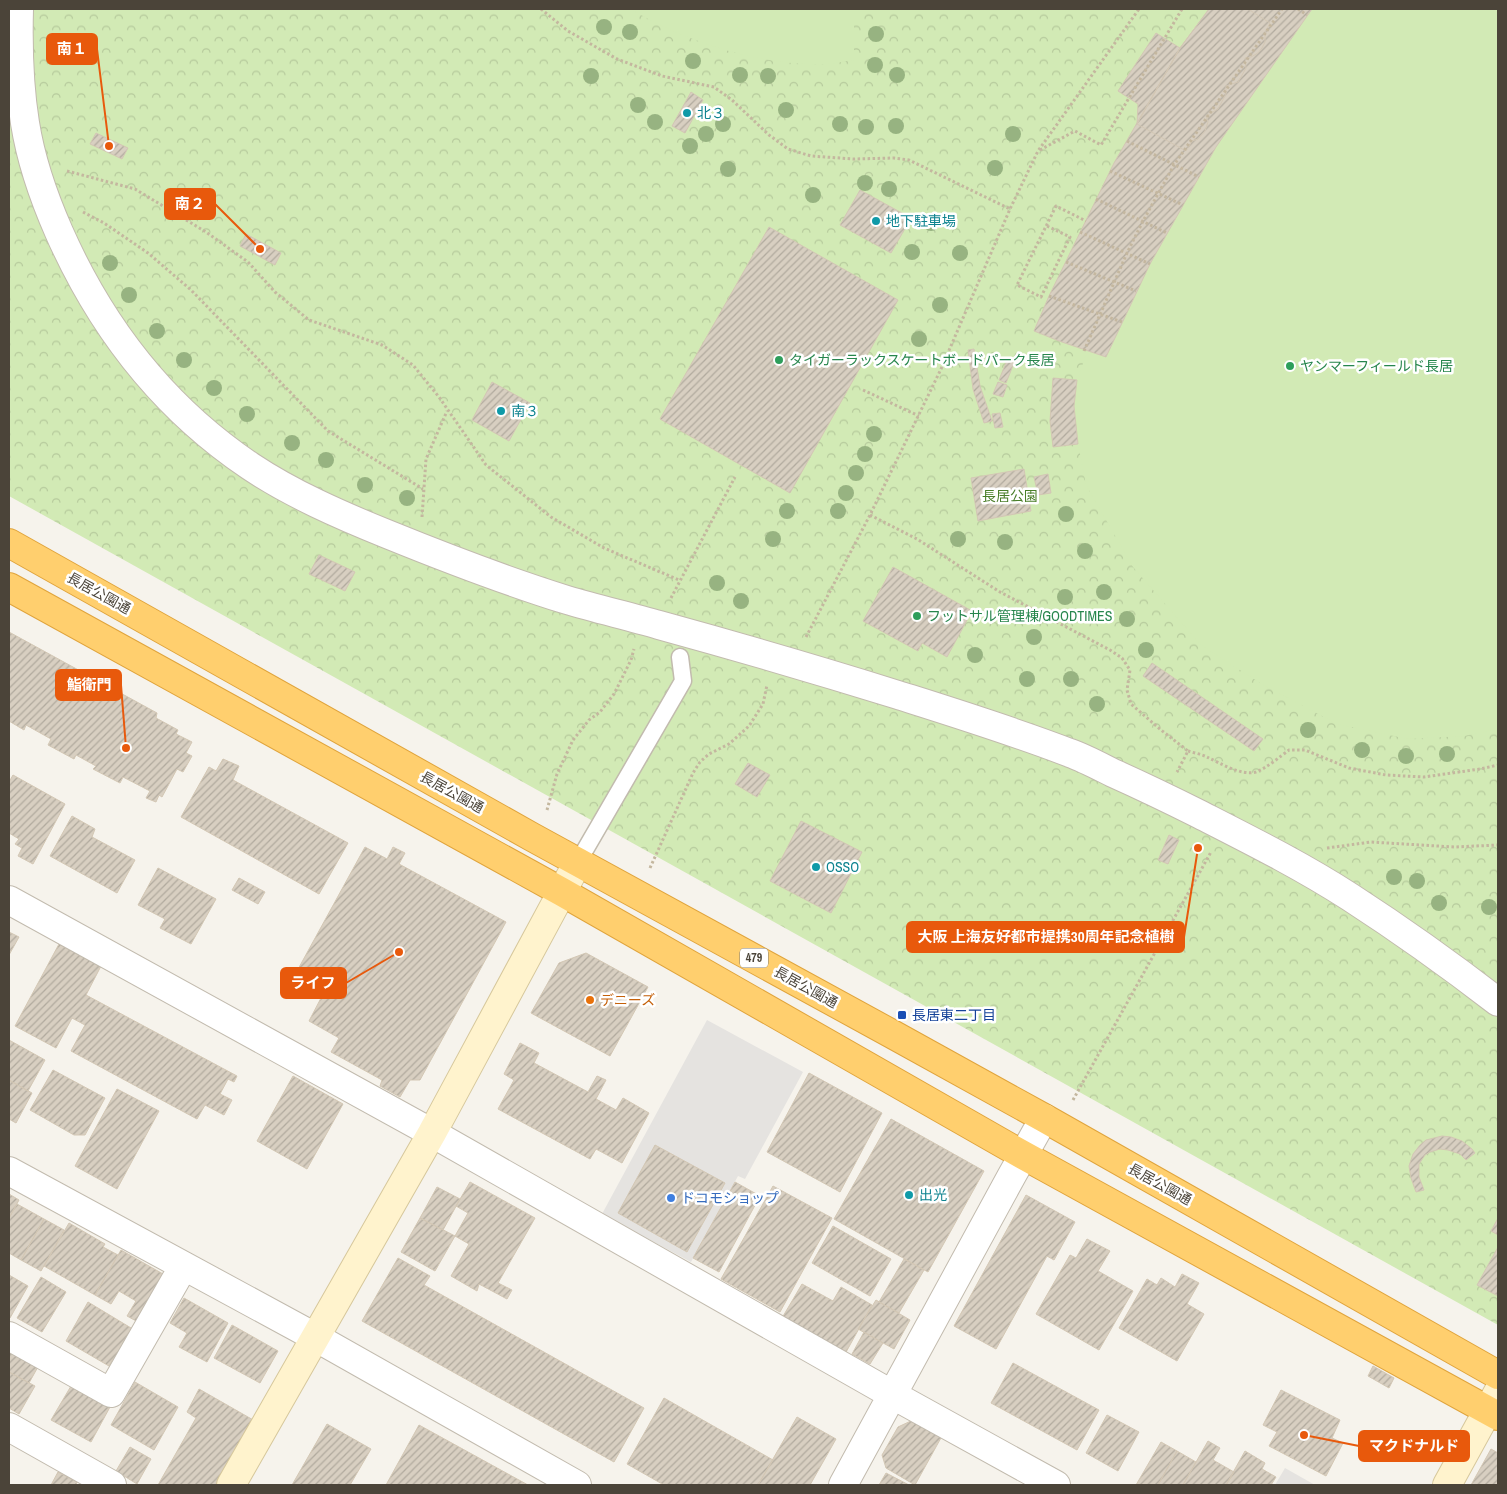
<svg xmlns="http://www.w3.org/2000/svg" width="1507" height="1494" viewBox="0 0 1507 1494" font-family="'Archivo Narrow','Noto Sans JP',sans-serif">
  <defs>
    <pattern id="park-crowns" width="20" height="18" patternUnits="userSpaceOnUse" patternTransform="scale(1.25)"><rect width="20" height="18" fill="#d2eab5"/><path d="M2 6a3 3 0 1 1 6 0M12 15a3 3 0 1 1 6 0" fill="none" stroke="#b6ca9c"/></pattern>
    <pattern id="building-hatch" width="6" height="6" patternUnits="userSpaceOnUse" patternTransform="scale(1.25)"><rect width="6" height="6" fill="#d8cfc1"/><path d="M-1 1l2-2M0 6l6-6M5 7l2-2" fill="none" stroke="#b1aa9e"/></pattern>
  </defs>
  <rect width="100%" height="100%" fill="#f6f3ec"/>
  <path fill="url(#park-crowns)" d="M9 9H1498V1325L9 496Z"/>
  <path fill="#d2eab5" d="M630 9H854V60C845 61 834 64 824 64 770 66 713 49 664 27 653 22 642 15 630 9Z
    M1209 9H1498V729L1464 736 1408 739 1337 724 1260 683 1201 645 1133 567 1086 485 1078 444 1074 406 1077 380 1087 352 1034 331 1049 296 1114 163 1180 48Z"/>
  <path fill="#e5e3e0" d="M707 1020 803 1072 745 1179 738 1176 691 1262 602 1214Z
    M1285 1468 1315 1485H1275Z"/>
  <path fill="url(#building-hatch)" stroke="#d3c7b4" d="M1209 9H1248L1270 23 1265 33V42L1262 48 1258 53 1251 57 1245 58 1246 68 1241 77 1238 82 1226 86V94L1218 109 1206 116 1208 122 1205 131 1198 139 1192 141 1186 151 1137 124 1180 48Z
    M1209 9H1312L1216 147 1150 264 1106 357 1059 341 1034 331 1049 296 1114 163 1180 48Z
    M1156 33 1180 48 1137 124 1138 104 1118 91Z
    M691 92 703 100 685 133 672 126Z
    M96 133 128 148 122 159 90 144Z
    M860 190 911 218 891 253 840 225Z
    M769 227 898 300 790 493 660 419Z
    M246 234 281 253 275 265 240 246Z
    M974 349 980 386 992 421 984 423 973 389 968 350Z
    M1007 360 1014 363 1006 383 999 380Z
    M1053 378 1077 380 1074 406 1078 444 1053 447 1050 421Z
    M492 382 530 403 509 441 472 420Z
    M998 382 1007 385 1003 397 993 394Z
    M1000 413 1003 427 995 428 992 414Z
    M1024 469 1031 511 978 521 971 478Z
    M1048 474 1051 493 1038 495 1034 477Z
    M319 555 355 572 345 591 309 574Z
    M893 567 972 611 947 657 922 643 918 651 863 621Z
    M9 632 157 713 156 718 178 730 176 734 192 742 186 753 192 756 183 772 177 769 162 797 159 795 156 802 146 798 150 791 123 777 120 783 93 769 96 766 76 755 74 759 48 745 51 739 26 725 24 730 9 721Z
    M1152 663 1263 739 1254 751 1143 676Z
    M223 759 239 766 233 780 348 843 319 894 181 817 209 767 216 771Z
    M748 763 770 775 757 797 735 784Z
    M13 775 65 804 33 864 18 856 22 848 15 844 19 839 9 833 10 825H9V782Z
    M72 816 95 829 92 837 135 860 117 893 50 856Z
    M801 821 862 852 831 913 770 881Z
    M1169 835 1179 840 1168 864 1158 860Z
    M365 847 387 859 393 847 405 853 399 864 506 922 420 1080H410L400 1097 380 1086 382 1080 331 1052 339 1038 309 1021 321 998 291 982Z
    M158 868 216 899 191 944 160 928 165 919 138 905Z
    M239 878 265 892 258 904 232 890Z
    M9 932 19 937 9 955Z
    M59 944 101 966 86 995 237 1076 234 1082 228 1079 220 1094 232 1100 224 1115 205 1105 197 1119 71 1051 85 1025 72 1018 56 1048 15 1026Z
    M586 953 648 987 610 1056 531 1013 559 963Z
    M9 1040 45 1060 28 1091 9 1080Z
    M520 1043 539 1053 534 1063 588 1092 597 1076 606 1080 596 1099 616 1110 623 1098 649 1113 622 1163 596 1149 590 1159 498 1109 514 1080 504 1074Z
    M53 1070 105 1098 85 1135H74L30 1110Z
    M809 1073 882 1113 840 1192 767 1152Z
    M293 1076 343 1104 307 1169 257 1141Z
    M9 1080 32 1093 16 1123 9 1119Z
    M117 1089 159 1111 117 1189 75 1166Z
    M891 1119 984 1171 928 1272 834 1219Z
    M1442 1136 1451 1137 1462 1141 1472 1149 1475 1153 1466 1160 1460 1154 1448 1150 1440 1149 1430 1152 1425 1155 1419 1164V1177L1424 1190 1416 1192 1411 1178 1409 1166 1413 1154 1420 1145 1426 1140Z
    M655 1145 725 1183 687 1252 618 1213Z
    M470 1182 535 1218 498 1283 512 1290 507 1299 479 1284 477 1291 451 1276 469 1244 455 1236 468 1213 456 1206Z
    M735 1182 760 1196 719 1272 693 1258Z
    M773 1186 832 1218 780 1312 721 1279Z
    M437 1187 460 1199 443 1230 420 1218Z
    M9 1194 19 1200 9 1218Z
    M1026 1195 1075 1222 1054 1260 1047 1256 996 1349 954 1326Z
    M17 1204 44 1219 21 1260 9 1253V1218Z
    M420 1218 455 1236 435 1271 401 1252Z
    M1498 1218V1235L1491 1231Z
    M44 1219 64 1230 41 1271 21 1260Z
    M69 1223 105 1244 103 1247 118 1255 95 1295 44 1266Z
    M833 1226 891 1259 870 1296 812 1263Z
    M1087 1239 1110 1251 1098 1271 1133 1291 1099 1350 1036 1314 1070 1255 1076 1258Z
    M1498 1247V1296L1477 1285Z
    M121 1250 163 1274 166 1285 138 1322 127 1316 136 1301 119 1291 111 1304 95 1295Z
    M398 1258 430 1276 424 1285 644 1408 614 1462 362 1321Z
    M904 1259 924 1270 899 1313 879 1302Z
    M1182 1274 1199 1283 1187 1304 1204 1314 1177 1361 1119 1328 1147 1279 1157 1285 1161 1278 1175 1287Z
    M9 1275 28 1286 10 1318 9 1317Z
    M41 1277 66 1292 42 1332 17 1318Z
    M802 1284 833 1301 841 1287 872 1305 845 1354 782 1318Z
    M184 1298 228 1323 207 1362 179 1347 187 1333 170 1323Z
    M876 1300 910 1320 894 1349 858 1329Z
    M88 1302 136 1331 118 1363 113 1359 109 1366 66 1341Z
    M232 1325 278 1351 260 1383 214 1358Z
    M864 1332 883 1343 870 1364 852 1354Z
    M9 1349 39 1365 29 1383 9 1372Z
    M1013 1363 1099 1410 1077 1450 991 1403Z
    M1373 1366 1394 1378 1389 1388 1368 1376Z
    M9 1372 35 1386 19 1414 9 1408Z
    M135 1382 178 1407 154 1450 111 1425Z
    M71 1386 110 1407 91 1442 51 1420Z
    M199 1389 255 1421 219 1485H158L196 1418 187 1412Z
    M1281 1390 1340 1420 1332 1438 1343 1443 1326 1476 1269 1446 1277 1432 1263 1425Z
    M664 1398 773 1460 758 1485H664L627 1464Z
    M1107 1415 1139 1432 1118 1471 1086 1453Z
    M797 1417 836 1439 810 1485H758Z
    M913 1420 942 1436 915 1485 886 1468 882 1455 898 1427Z
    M327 1424 371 1449 350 1485H292Z
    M419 1425 528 1485H386Z
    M1208 1441 1220 1448 1213 1460 1234 1472 1226 1485H1183Z
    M1161 1442 1177 1451 1158 1485H1136Z
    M130 1447 151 1459 137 1484 116 1471Z
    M1491 1449 1498 1453V1485H1471Z
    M1177 1451 1196 1462 1183 1485H1158Z
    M1245 1451 1265 1463 1262 1469 1276 1477 1271 1485H1226Z
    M58 1472 77 1482 76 1485H51Z
    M886 1473 909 1485H879Z"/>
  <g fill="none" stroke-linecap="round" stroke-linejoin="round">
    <defs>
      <path id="lane" d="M578 862 683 681 680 657"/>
      <path id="street" d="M19 9C18 47 19 86 25 123 31 161 44 198 59 232 101 327 164 408 250 466 292 494 340 515 387 534 446 558 506 581 567 600 597 609 628 616 659 625 739 647 818 670 898 695 955 713 1013 731 1070 753 1084 758 1099 766 1113 773 1142 786 1171 800 1199 814 1250 840 1302 866 1350 897 1401 930 1450 965 1498 1002
        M9 900 432 1133 893 1395 1056 1485
        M9 1171 315 1337 577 1485
        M9 1336 111 1393 183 1267
        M9 1427 112 1485
        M843 1485 1011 1177 1044 1118"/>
      <path id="secondary" d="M231 1485 432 1133 578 862
        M1447 1485 1498 1392"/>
      <path id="highway" d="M9 543 532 837 892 1034 1044 1118 1498 1375
        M9 587 562 892 1023 1155 1498 1416"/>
    </defs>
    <use href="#lane" stroke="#c2bbae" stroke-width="19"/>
    <use href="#street" stroke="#c2bbae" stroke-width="30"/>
    <use href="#secondary" stroke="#d6c79b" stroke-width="30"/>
    <use href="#highway" stroke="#e0a43c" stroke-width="30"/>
    <path stroke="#c4b79f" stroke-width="3" stroke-dasharray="2.5 2.5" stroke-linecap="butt" d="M541 9 568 31 617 59 662 76 714 87 732 100 769 135 788 149 811 156 854 159 894 158 909 160 1010 209
      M1298 9 1307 15
      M1127 141 1199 177
      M1040 150 1075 131 1101 145 1182 9
      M67 171 135 189 206 232 248 262 275 292 309 320 382 345 413 365 439 397 486 465 551 517 604 548 679 580
      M1110 171 1183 205
      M1096 199 1167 233
      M83 212 104 223 148 253 191 290 328 431 423 489
      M1047 226 1070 237 1041 297 1017 285 1056 206 1086 221
      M1080 232 1150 264
      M1066 262 1136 291
      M1049 296 1122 322
      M1084 351 1127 253 1143 221 1174 165 1282 9
      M863 390 919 416
      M870 515 917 539 1000 592 1110 650 1122 658 1130 670 1127 690 1131 704 1161 730 1188 751 1177 772
      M422 517 426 459 447 411
      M671 598 735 477
      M806 637 870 515 941 369 1010 209 1038 151 1139 9
      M1188 751C1194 753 1201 754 1207 757 1220 763 1241 776 1256 772 1265 769 1281 756 1289 750H1305L1349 768 1386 775 1424 777 1480 769 1498 765
      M547 810 557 774 573 740 589 720 600 712 614 694 631 660 634 649
      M1327 848 1371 842 1454 847 1498 845
      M650 868 693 773 700 762 709 754 729 744 749 726 763 704 767 685
      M1073 1100 1211 852"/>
    <use href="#lane" stroke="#fff" stroke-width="16"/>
    <use href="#street" stroke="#fff" stroke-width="28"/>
    <use href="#secondary" stroke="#fff3cd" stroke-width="28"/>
    <use href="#highway" stroke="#ffcf6e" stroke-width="28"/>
  </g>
  <g fill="#97b381">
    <circle cx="604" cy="27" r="8"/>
    <circle cx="630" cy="32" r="8"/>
    <circle cx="876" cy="34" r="8"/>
    <circle cx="693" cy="61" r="8"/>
    <circle cx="875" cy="65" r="8"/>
    <circle cx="740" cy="75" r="8"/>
    <circle cx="897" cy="75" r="8"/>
    <circle cx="591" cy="76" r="8"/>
    <circle cx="768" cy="76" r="8"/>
    <circle cx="638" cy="105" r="8"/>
    <circle cx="786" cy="110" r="8"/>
    <circle cx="655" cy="122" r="8"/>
    <circle cx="723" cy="124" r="8"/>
    <circle cx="840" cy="124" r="8"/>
    <circle cx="896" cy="126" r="8"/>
    <circle cx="866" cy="127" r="8"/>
    <circle cx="706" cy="134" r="8"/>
    <circle cx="1013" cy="134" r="8"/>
    <circle cx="690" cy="146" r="8"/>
    <circle cx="995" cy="168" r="8"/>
    <circle cx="728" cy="169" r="8"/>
    <circle cx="865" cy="183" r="8"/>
    <circle cx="889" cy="189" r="8"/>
    <circle cx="813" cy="195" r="8"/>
    <circle cx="931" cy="223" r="8"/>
    <circle cx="912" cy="252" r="8"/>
    <circle cx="960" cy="253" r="8"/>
    <circle cx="110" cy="263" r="8"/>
    <circle cx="129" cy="295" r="8"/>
    <circle cx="940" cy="305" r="8"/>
    <circle cx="157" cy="331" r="8"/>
    <circle cx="919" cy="339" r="8"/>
    <circle cx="184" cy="360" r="8"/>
    <circle cx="214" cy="388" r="8"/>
    <circle cx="247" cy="414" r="8"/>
    <circle cx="874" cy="434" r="8"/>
    <circle cx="292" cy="443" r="8"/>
    <circle cx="865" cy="454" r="8"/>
    <circle cx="326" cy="460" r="8"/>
    <circle cx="856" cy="473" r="8"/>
    <circle cx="365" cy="485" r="8"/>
    <circle cx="846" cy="493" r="8"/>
    <circle cx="407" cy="498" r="8"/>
    <circle cx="787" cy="511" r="8"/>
    <circle cx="838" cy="511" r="8"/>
    <circle cx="1066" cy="514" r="8"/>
    <circle cx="773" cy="539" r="8"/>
    <circle cx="958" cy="539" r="8"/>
    <circle cx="1005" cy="542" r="8"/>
    <circle cx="1085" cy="551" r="8"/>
    <circle cx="717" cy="583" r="8"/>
    <circle cx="1104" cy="592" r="8"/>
    <circle cx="1065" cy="597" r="8"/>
    <circle cx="741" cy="601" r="8"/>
    <circle cx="1127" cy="619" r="8"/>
    <circle cx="1034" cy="637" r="8"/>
    <circle cx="1146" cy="650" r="8"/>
    <circle cx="975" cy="655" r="8"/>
    <circle cx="1027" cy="679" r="8"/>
    <circle cx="1071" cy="679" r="8"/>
    <circle cx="1097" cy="704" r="8"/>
    <circle cx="1308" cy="730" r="8"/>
    <circle cx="1362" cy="750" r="8"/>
    <circle cx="1447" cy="754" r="8"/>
    <circle cx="1406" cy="756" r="8"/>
    <circle cx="1394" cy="877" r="8"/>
    <circle cx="1417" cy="881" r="8"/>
    <circle cx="1439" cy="903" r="8"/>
    <circle cx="1489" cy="907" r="8"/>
  </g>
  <g fill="#0f9aa8" stroke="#fff" stroke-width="2">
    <circle cx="687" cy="113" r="5"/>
    <circle cx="876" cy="221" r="5"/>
    <circle cx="501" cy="411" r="5"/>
    <circle cx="816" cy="867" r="5"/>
    <circle cx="909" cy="1195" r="5"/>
  </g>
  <g fill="#2e9e5b" stroke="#fff" stroke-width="2">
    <circle cx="779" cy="360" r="5"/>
    <circle cx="1290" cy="366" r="5"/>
    <circle cx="917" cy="616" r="5"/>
  </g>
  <circle fill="#e8710a" stroke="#fff" stroke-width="2" cx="590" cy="1000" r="5"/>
  <rect fill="#1a4fb4" stroke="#fff" stroke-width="2" x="897" y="1010" width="10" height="10" rx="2.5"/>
  <circle fill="#3f7fe0" stroke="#fff" stroke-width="2" cx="671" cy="1198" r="5"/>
  <g text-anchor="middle" stroke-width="5" stroke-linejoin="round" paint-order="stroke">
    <rect fill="#fff" stroke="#817c74" stroke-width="1" x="740" y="948.5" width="28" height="19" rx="4"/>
    <g font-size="12" font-weight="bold" fill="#4b4439">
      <text x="754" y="962">479</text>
    </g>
    <g font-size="14" fill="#0d838f" stroke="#fff" text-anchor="start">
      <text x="697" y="118">北３</text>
      <text x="886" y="226">地下駐車場</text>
      <text x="511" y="416">南３</text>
      <text x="826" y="872">OSSO</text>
      <text x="919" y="1200">出光</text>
    </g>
    <g font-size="14" fill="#27864d" stroke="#fff" text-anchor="start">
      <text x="789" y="365">タイガーラックスケートボードパーク長居</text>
      <text x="1300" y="371">ヤンマーフィールド長居</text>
      <text x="927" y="621">フットサル管理棟/GOODTIMES</text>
    </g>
    <g font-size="14" fill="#4a7f2a" stroke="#fff">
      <text x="1010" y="501">長居公園</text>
    </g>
    <g font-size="14" fill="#4b4439" stroke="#fff">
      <text transform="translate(99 593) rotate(29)" y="5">長居公園通</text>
      <text transform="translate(452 792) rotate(29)" y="5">長居公園通</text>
      <text transform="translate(806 987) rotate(29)" y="5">長居公園通</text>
      <text transform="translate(1160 1184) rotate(29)" y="5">長居公園通</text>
    </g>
    <g font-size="14" fill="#c56008" stroke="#fff" text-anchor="start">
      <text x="600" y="1005">デニーズ</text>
    </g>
    <g font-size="14" fill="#164399" stroke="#fff" text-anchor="start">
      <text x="912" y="1020">長居東二丁目</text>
    </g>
    <g font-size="14" fill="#366cbe" stroke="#fff" text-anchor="start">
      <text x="681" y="1203">ドコモショップ</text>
    </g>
  </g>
  <path fill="none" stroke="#e8590c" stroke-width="2" d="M109 146L97 49M260 249L215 204M126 748L121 685M1198 848L1184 937M399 952L346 983M1304 1435L1359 1446"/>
  <g fill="#e8590c" stroke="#fff" stroke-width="2">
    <circle cx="109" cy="146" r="5"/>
    <circle cx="260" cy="249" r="5"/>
    <circle cx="126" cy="748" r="5"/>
    <circle cx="1198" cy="848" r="5"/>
    <circle cx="399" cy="952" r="5"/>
    <circle cx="1304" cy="1435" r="5"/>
  </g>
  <g fill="#e8590c" stroke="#e8590c" stroke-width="2">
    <rect x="47" y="34" width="50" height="30" rx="5"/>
    <rect x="165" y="189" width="50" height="30" rx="5"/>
    <rect x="56" y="670" width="65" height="30" rx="5"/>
    <rect x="907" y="922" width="277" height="30" rx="5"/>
    <rect x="281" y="968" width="65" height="30" rx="5"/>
    <rect x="1359" y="1431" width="110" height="30" rx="5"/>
  </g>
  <g font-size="15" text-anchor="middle" font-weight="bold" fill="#fff">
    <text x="72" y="54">南１</text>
    <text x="190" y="209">南２</text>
    <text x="89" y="690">鮨衛門</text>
    <text x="1046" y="942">大阪 上海友好都市提携30周年記念植樹</text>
    <text x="313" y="988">ライフ</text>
    <text x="1414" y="1451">マクドナルド</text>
  </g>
  <rect width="1507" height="1494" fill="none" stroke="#4b4439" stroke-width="20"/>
</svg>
